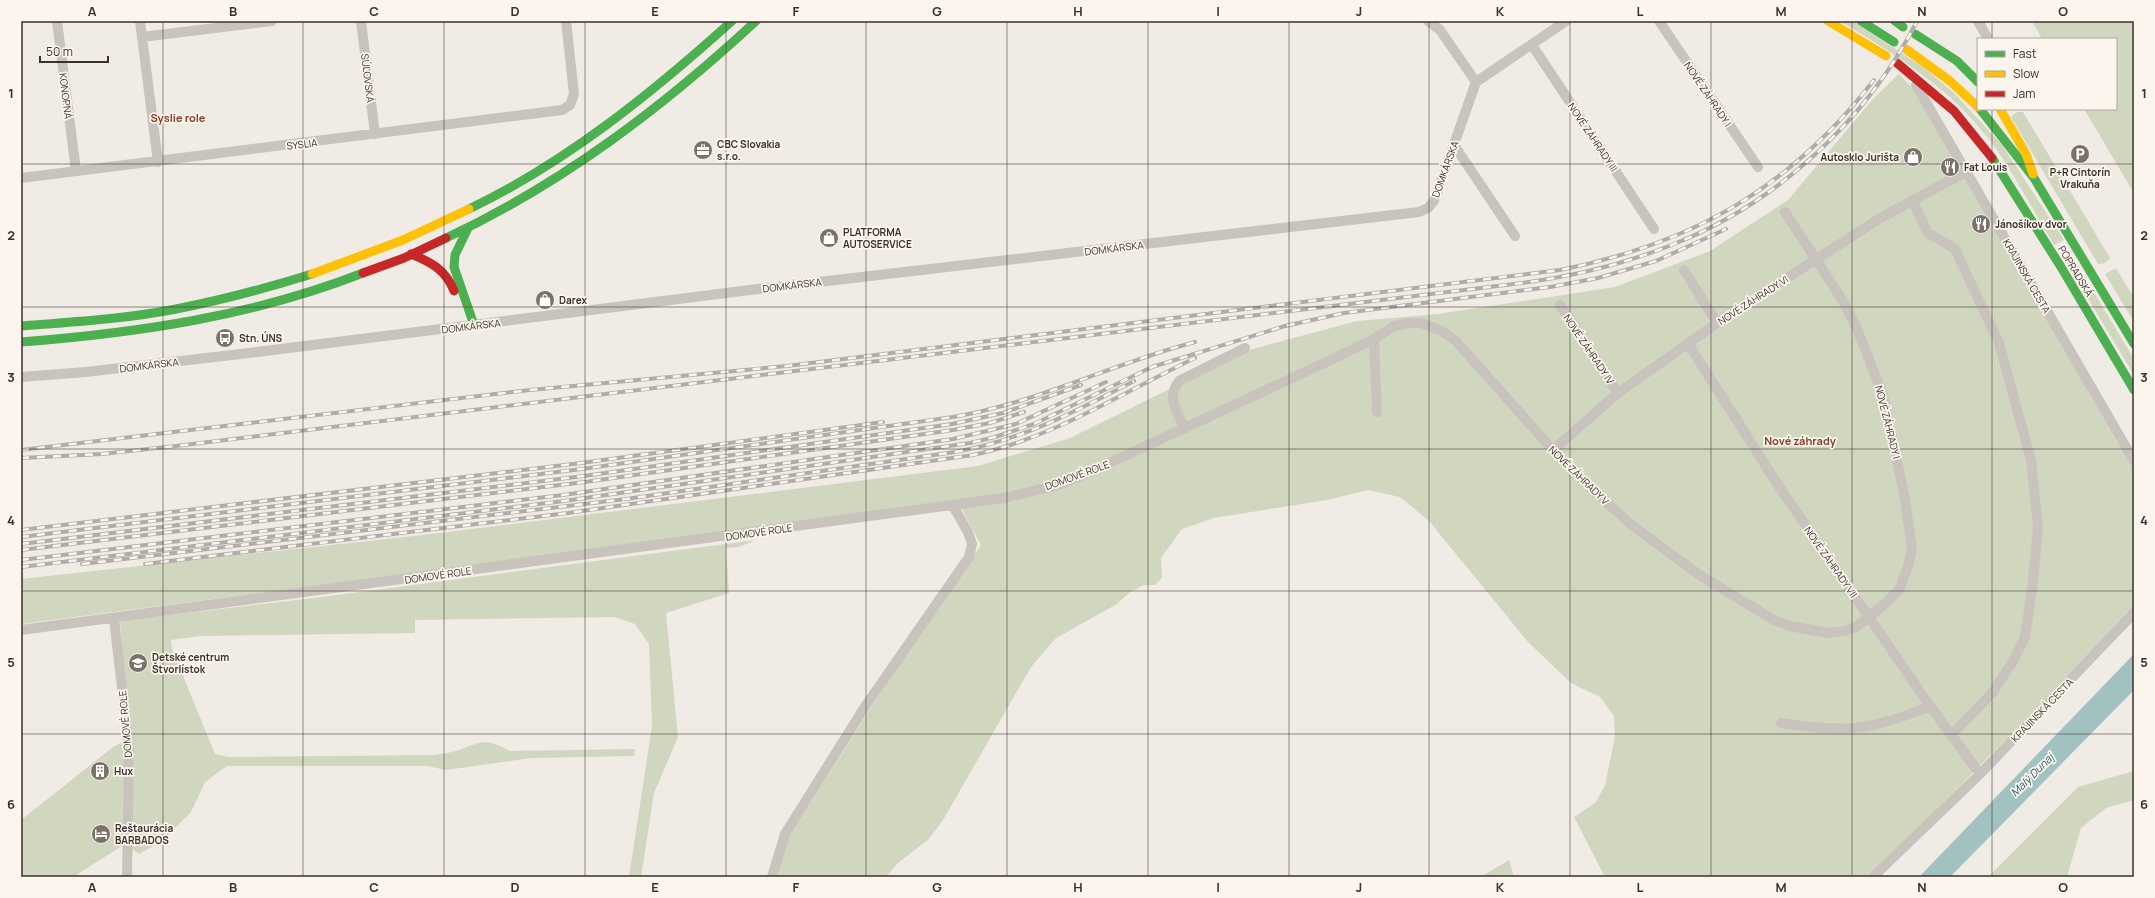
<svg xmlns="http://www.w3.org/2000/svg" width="2155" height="898" viewBox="0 0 2155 898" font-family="Manrope,sans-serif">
  <rect width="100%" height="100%" fill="#f0ebe5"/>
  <path fill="#d1d6bf" d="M1840 21 1854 22 1923 67 1953 92 2002 145 2064 240 2054 245C2034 212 2016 177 1994 146 1955 91 1896 55 1840 21Z
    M2032 21H2134V193L2084 109H2116V39H2042Z
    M1899 74 1919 95 2114 437 2134 467V608L1959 787 1867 877H1605L1574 817 1595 803 1605 786 1615 736 1614 716 1600 697 1571 683 1528 642 1429 521 1400 497 1368 490 1327 500 1214 518 1182 529 1161 558 1162 578 1155 585H1144L1130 592 1117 604 1056 638 1031 667 943 820 928 840 899 862 886 877H776L789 837 914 640 981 545 958 502 21 624V579L432 534 978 466 1070 438 1249 350 1357 321 1438 314 1615 287 1710 251 1788 200 1873 99Z
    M2017 112H2023L2110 258 2105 263 2098 264 2011 117Z
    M2072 256 2134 359V375L2065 260Z
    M2116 268 2134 298V322L2105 274Z
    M756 540 739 547 726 548 729 593 666 613 678 737 654 793 641 877H629L652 726 649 644 635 624 615 617 415 620V633L200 636 171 640 172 649 181 671 215 754 229 757 434 755C441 754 449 753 456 751 482 742 483 737 510 751L635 749 634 756 531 758 446 770 427 766H227L205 782 191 812 162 841 139 854 125 844 73 877H21V820L113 747 133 737 125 685 120 621 322 597Z
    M2134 771V800L2106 808 2081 828 2067 877H1988L2078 787Z
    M1509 860 1514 877H1481Z"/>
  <path fill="#a1c2c1" d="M2134 654V690L1950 877H1919Z"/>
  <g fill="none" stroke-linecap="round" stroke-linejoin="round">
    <path stroke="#c9c3be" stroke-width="10" d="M57 21 76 171
      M140 21 158 162
      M361 21 375 134
      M1428 21 1440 30 1476 82
      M1659 21 1758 167
      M1978 21 1988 39
      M142 37 272 21
      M1532 45 1654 229
      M1476 82 1566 21
      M1916 85 2134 461
      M1454 145 1515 236
      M21 178 562 110 570 105 574 94 566 21
      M1912 200 1928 233 1955 249 1999 343 2031 460 2038 527 2033 582 2025 637 2013 661 1993 692 1951 735
      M1684 270 1717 323
      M1560 305 1618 393
      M1374 339 1377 412
      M1689 345 1778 485 1930 706 1980 774
      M21 377 86 372 249 353 750 290 1419 212 1428 208 1434 201 1476 82
      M1185 429C1177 411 1166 398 1179 381L1245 348
      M1553 450 1618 393 1717 323 1879 219 1967 171
      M114 619 129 748 127 877
      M21 630 1004 498 1058 485 1090 472 1318 366 1374 339 1394 326 1408 323H1421L1442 331 1456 341 1553 450 1595 492 1633 526 1701 576 1774 620 1790 626 1828 633 1845 631 1856 627 1886 603 1899 590 1908 567 1912 547 1904 494 1883 395 1856 326 1841 298 1785 212
      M1781 723C1844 733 1871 731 1930 706
      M772 877 785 834 866 705 969 557 972 544 968 532 953 506
      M1873 877 1980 774 2134 613"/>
    <path stroke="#4caf50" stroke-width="9" d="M1861 21 1894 42
      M1895 21 1903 27
      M1915 34 1957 61 1978 82
      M1980 109 2034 178 2134 344
      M1992 158 2061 267 2134 390
      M469 209C567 162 652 93 732 21
      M468 228 455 255 454 267 474 325
      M446 238C562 184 663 107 756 21
      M21 326C73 322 125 319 176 309 222 300 267 288 312 274
      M21 342C138 333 253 316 363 273"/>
    <path stroke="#ffc107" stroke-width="9" d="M1828 21 1886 56
      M1906 49 1950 81 1978 107
      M2000 109 2026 154 2033 174
      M312 274 403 240 469 209"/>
    <path stroke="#c62828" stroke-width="9" d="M1897 63 1954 111 1992 158
      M411 254C431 262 446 270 454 291
      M363 273 404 258 446 238"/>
    <defs>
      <path id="rail" d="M21 450 530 390 787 366 1560 270C1694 243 1790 188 1874 80
        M21 458 102 454 176 446 1522 283C1575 276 1625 264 1674 244 1777 203 1867 120 1917 21
        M21 530 581 463 883 422
        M21 537 582 469 953 417C1037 403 1114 363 1195 342
        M21 544 584 476 952 424 1003 413 1081 385
        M21 550 585 482 953 430 990 423 1024 412
        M21 560 563 495 953 439 1016 424 1106 382
        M82 564 626 499 955 452C1023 440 1074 412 1134 381
        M145 564 568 513 973 455C1053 438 1122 393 1195 358
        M21 567 564 501 970 443 995 437 1034 424 1152 367 1285 326 1344 313 1550 287 1598 278 1656 261 1726 229"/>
    </defs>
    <use href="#rail" stroke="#b1aca8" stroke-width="4"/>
    <use href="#rail" stroke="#fbf5ee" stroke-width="2.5" stroke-dasharray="8" stroke-linecap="butt"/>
  </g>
  <path fill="none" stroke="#3b302b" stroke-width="1" stroke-opacity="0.55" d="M163 21V877M303 21V877M444 21V877M585 21V877M726 21V877M866 21V877M1007 21V877M1148 21V877M1289 21V877M1429 21V877M1570 21V877M1711 21V877M1852 21V877M1992 21V39M1992 109V877M21 164H2134M21 307H2134M21 449H2134M21 591H2134M21 734H2134"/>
  <defs>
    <symbol id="office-disc" viewBox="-11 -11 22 22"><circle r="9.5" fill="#7a716c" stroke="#fbf5ee"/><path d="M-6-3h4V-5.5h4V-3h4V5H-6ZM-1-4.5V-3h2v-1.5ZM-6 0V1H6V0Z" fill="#fff"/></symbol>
    <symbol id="parking-disc" viewBox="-11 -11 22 22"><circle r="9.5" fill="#7a716c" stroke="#fbf5ee"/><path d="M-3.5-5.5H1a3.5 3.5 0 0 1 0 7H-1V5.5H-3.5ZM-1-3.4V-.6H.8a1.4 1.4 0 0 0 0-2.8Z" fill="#fff"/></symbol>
    <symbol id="shop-disc" viewBox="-11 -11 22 22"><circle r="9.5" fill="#7a716c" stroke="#fbf5ee"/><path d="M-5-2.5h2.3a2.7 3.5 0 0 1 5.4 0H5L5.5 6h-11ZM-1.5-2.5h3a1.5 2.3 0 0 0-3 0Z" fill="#fff"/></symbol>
    <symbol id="restaurant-disc" viewBox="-11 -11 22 22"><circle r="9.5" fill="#7a716c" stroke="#fbf5ee"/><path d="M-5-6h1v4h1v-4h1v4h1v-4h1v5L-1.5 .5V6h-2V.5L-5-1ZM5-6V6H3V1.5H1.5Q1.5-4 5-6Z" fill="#fff"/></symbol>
    <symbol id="bus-disc" viewBox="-11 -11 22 22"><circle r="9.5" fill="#7a716c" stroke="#fbf5ee"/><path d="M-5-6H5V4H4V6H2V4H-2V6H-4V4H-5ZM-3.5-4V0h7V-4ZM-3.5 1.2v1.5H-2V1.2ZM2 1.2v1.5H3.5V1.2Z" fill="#fff"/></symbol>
    <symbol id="school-disc" viewBox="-11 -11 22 22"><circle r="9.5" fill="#7a716c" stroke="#fbf5ee"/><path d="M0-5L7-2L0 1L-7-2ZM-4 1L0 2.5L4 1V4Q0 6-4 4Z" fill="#fff"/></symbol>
    <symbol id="building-disc" viewBox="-11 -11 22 22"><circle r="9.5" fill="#7a716c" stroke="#fbf5ee"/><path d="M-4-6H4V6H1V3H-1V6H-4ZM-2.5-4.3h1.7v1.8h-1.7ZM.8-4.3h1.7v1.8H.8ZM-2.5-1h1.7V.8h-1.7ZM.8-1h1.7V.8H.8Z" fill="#fff"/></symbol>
    <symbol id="hotel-disc" viewBox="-11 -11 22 22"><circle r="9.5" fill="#7a716c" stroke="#fbf5ee"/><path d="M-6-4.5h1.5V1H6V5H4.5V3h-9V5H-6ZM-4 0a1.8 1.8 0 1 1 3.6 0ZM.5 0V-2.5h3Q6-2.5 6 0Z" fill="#fff"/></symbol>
  </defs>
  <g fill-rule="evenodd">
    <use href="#office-disc" x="692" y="139" width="22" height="22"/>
    <use href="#parking-disc" x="2069" y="143" width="22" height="22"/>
    <use href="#shop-disc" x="1902" y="146" width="22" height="22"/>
    <use href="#restaurant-disc" x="1939" y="156" width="22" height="22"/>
    <use href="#restaurant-disc" x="1970" y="213" width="22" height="22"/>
    <use href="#shop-disc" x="818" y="227" width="22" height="22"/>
    <use href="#shop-disc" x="534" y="289" width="22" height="22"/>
    <use href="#bus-disc" x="214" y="327" width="22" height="22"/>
    <use href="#school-disc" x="127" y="652" width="22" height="22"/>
    <use href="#building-disc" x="89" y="760" width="22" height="22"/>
    <use href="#hotel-disc" x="90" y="823" width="22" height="22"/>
  </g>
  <g text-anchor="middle" stroke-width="3.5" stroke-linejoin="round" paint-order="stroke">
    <g font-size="10" fill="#3b302b" stroke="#fbf5ee">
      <text transform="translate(368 78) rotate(83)" y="4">SÚĽOVSKÁ</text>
      <text transform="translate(1708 94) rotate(56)" y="4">NOVÉ ZÁHRADY I</text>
      <text transform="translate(66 96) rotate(83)" y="4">KONOPNÁ</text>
      <text transform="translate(1593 137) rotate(56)" y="4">NOVÉ ZÁHRADY III</text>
      <text transform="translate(302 144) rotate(-7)" y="4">SYSLIA</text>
      <text transform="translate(1445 169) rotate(-70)" y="4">DOMKÁRSKA</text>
      <text transform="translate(1114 248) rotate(-7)" y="4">DOMKÁRSKA</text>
      <text transform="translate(2076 271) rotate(59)" y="4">POPRADSKÁ</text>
      <text transform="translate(2027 276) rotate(60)" y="4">KRAJINSKÁ CESTA</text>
      <text transform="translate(792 285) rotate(-7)" y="4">DOMKÁRSKA</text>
      <text transform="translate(1753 300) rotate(-33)" y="4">NOVÉ ZÁHRADY VI</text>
      <text transform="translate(471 326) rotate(-7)" y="4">DOMKÁRSKA</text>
      <text transform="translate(1589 349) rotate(56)" y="4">NOVÉ ZÁHRADY IV</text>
      <text transform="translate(149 365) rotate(-7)" y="4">DOMKÁRSKA</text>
      <text transform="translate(1888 422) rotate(76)" y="4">NOVÉ ZÁHRADY I</text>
      <text transform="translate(1077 475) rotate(-20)" y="4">DOMOVÉ ROLE</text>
      <text transform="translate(1579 475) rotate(44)" y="4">NOVÉ ZÁHRADY V</text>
      <text transform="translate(759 532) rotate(-8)" y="4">DOMOVÉ ROLE</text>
      <text transform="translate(1831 562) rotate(55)" y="4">NOVÉ ZÁHRADY VII</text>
      <text transform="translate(438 575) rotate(-8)" y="4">DOMOVÉ ROLE</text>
      <text transform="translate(2042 710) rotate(-46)" y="4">KRAJINSKÁ CESTA</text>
      <text transform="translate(125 724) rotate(-95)" y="4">DOMOVÉ ROLE</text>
    </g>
    <g font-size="10" font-weight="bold" fill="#3b302b" stroke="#fbf5ee" text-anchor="start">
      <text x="717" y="148">CBC Slovakia<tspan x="717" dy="12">s.r.o.</tspan></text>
      <text x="1899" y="161" text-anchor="end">Autosklo Jurišta</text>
      <text x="1964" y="171">Fat Louis</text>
      <text x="2080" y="176" text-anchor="middle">P+R Cintorín<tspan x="2080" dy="12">Vrakuňa</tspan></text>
      <text x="1995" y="228">Jánošíkov dvor</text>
      <text x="843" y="236">PLATFORMA<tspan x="843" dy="12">AUTOSERVICE</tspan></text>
      <text x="559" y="304">Darex</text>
      <text x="239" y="342">Stn. ÚNS</text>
      <text x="152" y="661">Detské centrum<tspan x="152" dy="12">Štvorlístok</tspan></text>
      <text x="114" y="775">Hux</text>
      <text x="115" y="832">Reštaurácia<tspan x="115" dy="12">BARBADOS</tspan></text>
    </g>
    <g font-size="11" font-weight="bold" fill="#8c3b22" stroke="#fbf5ee">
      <text x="178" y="122">Syslie role</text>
      <text x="1800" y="445">Nové záhrady</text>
    </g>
    <g font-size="11" font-style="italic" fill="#1f5a5e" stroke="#fbf5ee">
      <text transform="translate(2032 775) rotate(-45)" y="4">Malý Dunaj</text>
    </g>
  </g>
  <rect width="2155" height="898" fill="none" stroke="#fbf5ee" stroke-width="44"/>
  <rect x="1977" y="38" width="140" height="72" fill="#fbf5ee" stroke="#aea6a0"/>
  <rect x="1985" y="51" width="20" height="6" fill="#4caf50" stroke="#aea6a0"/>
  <text x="2013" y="58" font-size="12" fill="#3b302b">Fast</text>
  <rect x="1985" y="71" width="20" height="6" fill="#ffc107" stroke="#aea6a0"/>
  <text x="2013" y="78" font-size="12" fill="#3b302b">Slow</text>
  <rect x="1985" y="91" width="20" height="6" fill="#c62828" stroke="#aea6a0"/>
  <text x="2013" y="98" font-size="12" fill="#3b302b">Jam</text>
  <path d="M40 56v6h68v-6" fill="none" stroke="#3b302b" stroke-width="2"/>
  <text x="46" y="56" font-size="12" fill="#3b302b" stroke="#fbf5ee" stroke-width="3" paint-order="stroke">50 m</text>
  <rect x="22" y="22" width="2111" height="854" fill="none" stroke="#3b302b" stroke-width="1.5"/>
  <g font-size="13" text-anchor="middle" font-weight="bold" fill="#3b302b">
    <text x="92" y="16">A</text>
    <text x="233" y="16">B</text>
    <text x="374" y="16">C</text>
    <text x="515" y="16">D</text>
    <text x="655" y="16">E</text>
    <text x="796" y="16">F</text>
    <text x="937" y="16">G</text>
    <text x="1078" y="16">H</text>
    <text x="1218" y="16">I</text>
    <text x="1359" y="16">J</text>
    <text x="1500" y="16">K</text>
    <text x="1640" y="16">L</text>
    <text x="1781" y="16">M</text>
    <text x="1922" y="16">N</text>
    <text x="2063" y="16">O</text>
    <text x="11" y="98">1</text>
    <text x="2144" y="98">1</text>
    <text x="11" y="240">2</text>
    <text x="2144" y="240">2</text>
    <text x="11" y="382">3</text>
    <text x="2144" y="382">3</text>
    <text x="11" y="525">4</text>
    <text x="2144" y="525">4</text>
    <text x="11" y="667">5</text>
    <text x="2144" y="667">5</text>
    <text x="11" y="809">6</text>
    <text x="2144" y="809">6</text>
    <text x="92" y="892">A</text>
    <text x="233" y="892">B</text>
    <text x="374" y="892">C</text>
    <text x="515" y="892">D</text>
    <text x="655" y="892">E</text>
    <text x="796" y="892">F</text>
    <text x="937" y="892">G</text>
    <text x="1078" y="892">H</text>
    <text x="1218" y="892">I</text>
    <text x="1359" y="892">J</text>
    <text x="1500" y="892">K</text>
    <text x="1640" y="892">L</text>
    <text x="1781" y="892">M</text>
    <text x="1922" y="892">N</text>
    <text x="2063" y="892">O</text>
  </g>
</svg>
